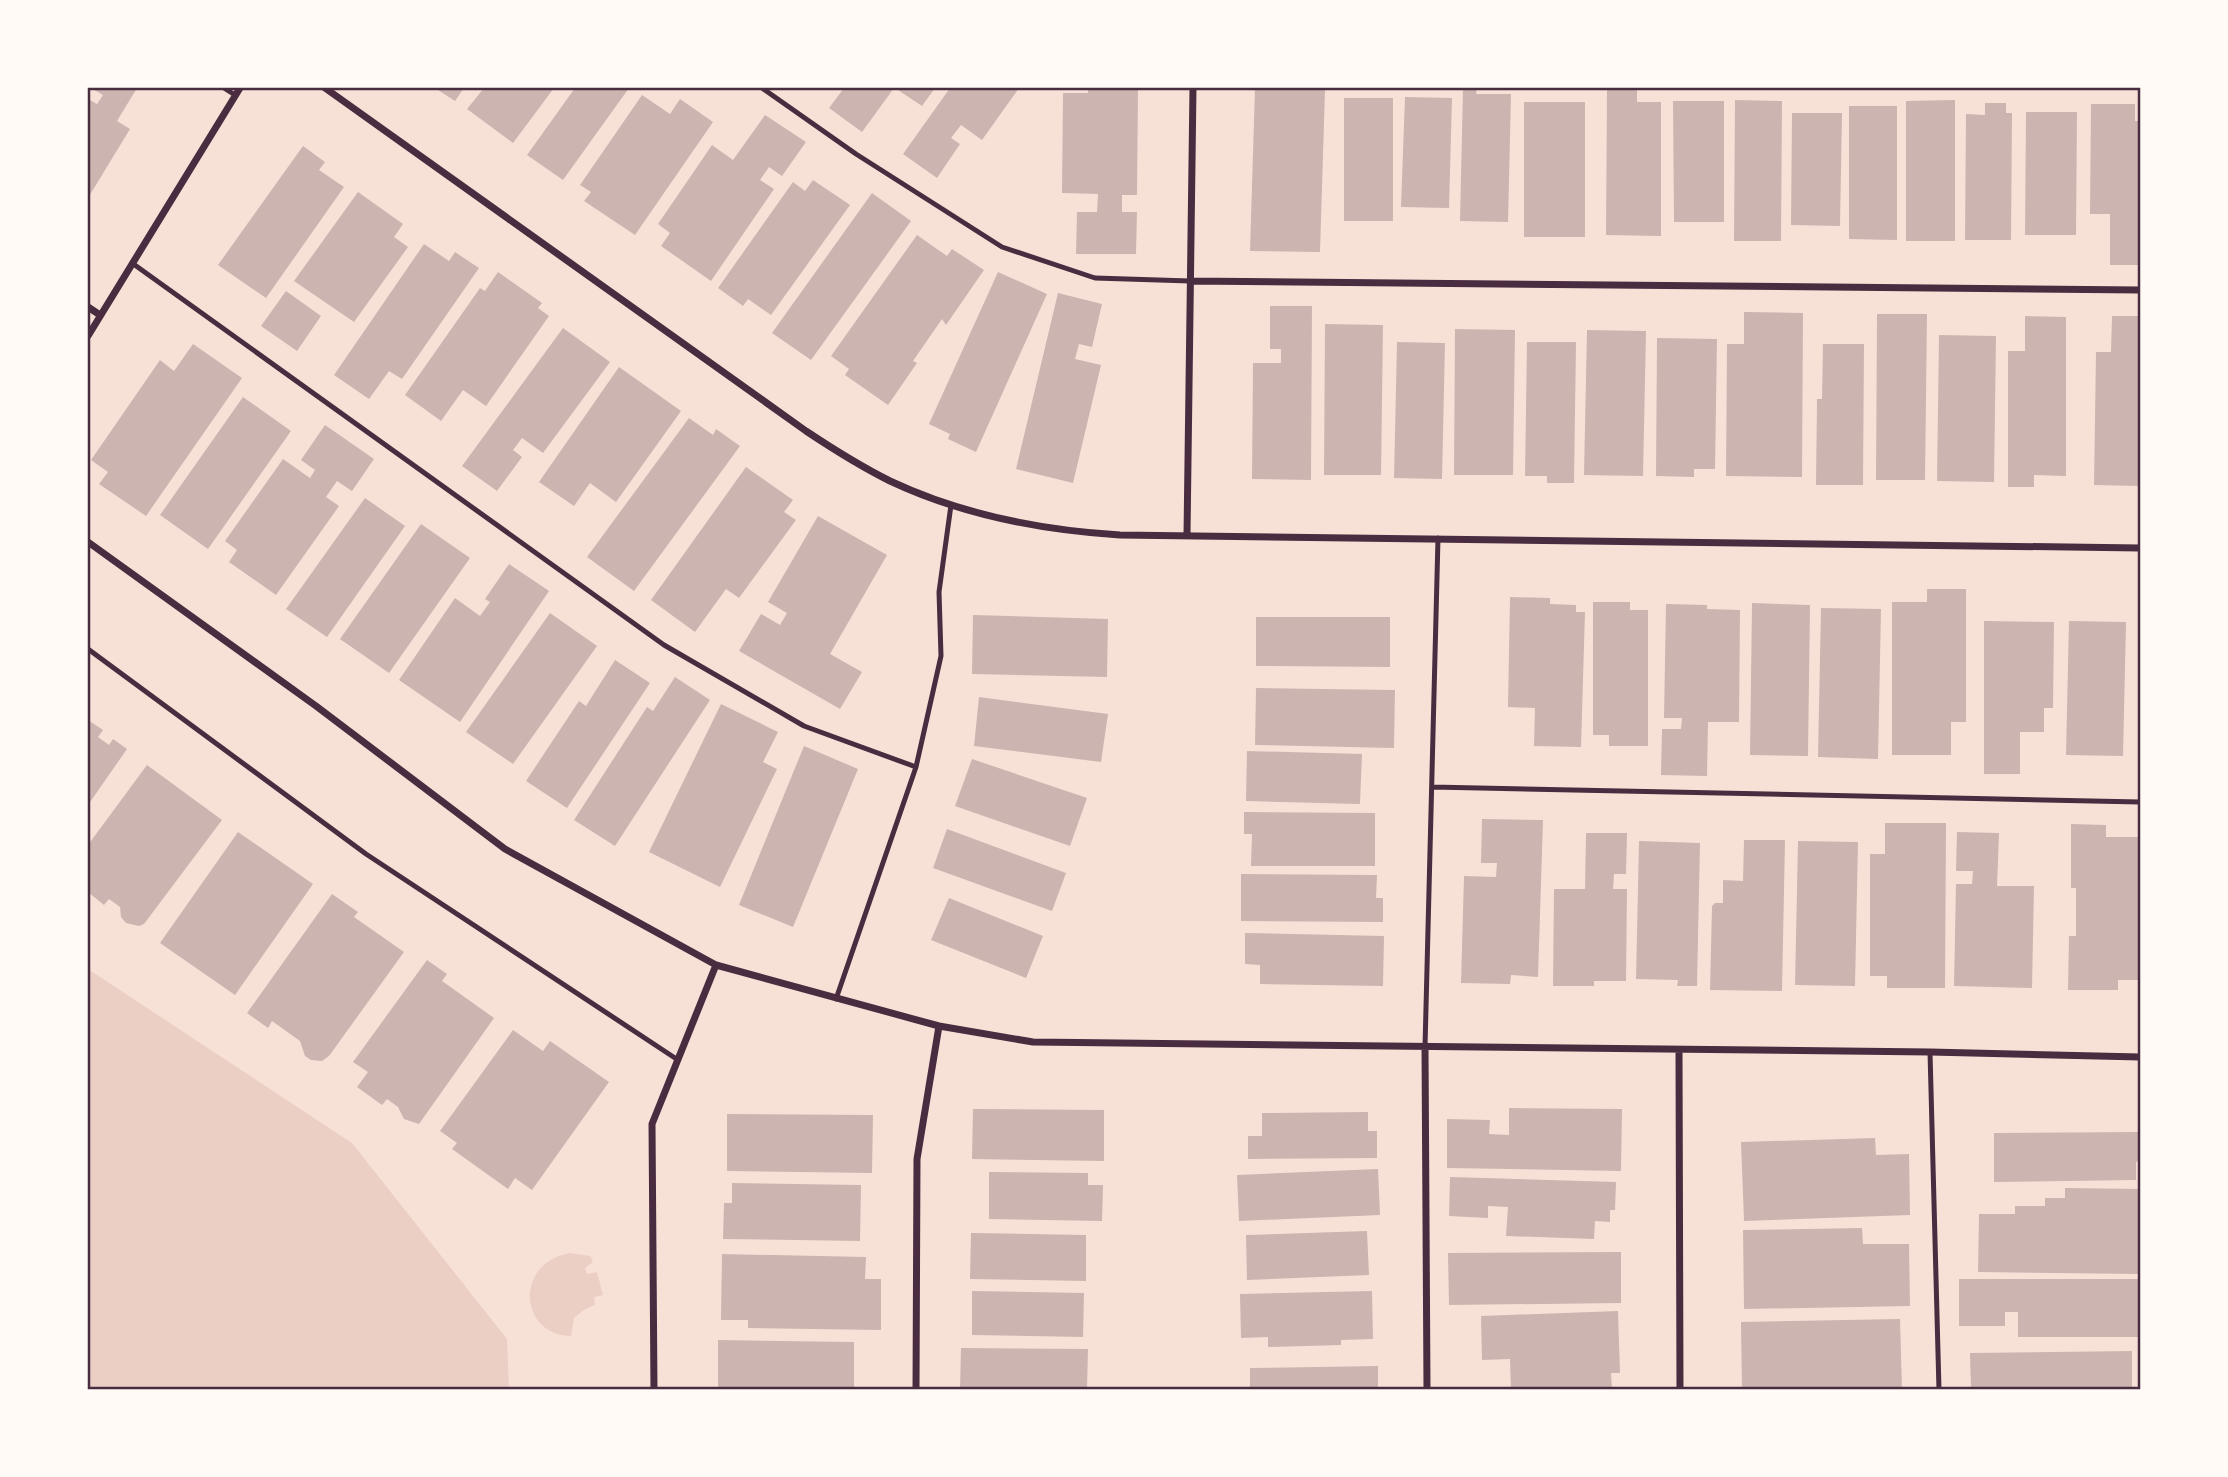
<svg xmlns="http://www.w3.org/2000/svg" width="2228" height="1477" viewBox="0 0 2228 1477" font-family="Poppins,sans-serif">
  <rect width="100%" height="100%" fill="#f7e1d7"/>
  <path fill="#ebcfc5" d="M88 969 352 1143 507 1339 509 1389H88Z
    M570 1253 590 1256 593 1262 585 1268 587 1274 597 1272 603 1295 594 1297 595 1305 585 1309 574 1318 571 1336C520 1336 513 1263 570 1253Z"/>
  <path fill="#ccb4b1" d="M91 88H137L117 121 130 129 88 198V99L97 104 103 95Z
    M435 88H464L455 101Z
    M484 88H554L513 143 467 109Z
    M575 88H629L563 180 527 155Z
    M844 88H894L862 132 829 108Z
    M895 88H935L922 106Z
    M950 88H1019L982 140 961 125 951 138 960 144 937 178 903 154Z
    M1088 88H1138L1137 195H1122V212H1137L1136 254H1076L1077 212H1097L1098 194 1062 193 1063 93H1088Z
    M1255 88 1325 90 1320 252 1250 251Z
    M1463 88H1477L1476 94H1511L1508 222 1460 221Z
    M1607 90H1637V102H1661V236L1606 235Z
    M642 95 670 114 680 99 713 122 635 235 584 201 591 192 580 185Z
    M1405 97 1452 98 1449 208 1401 207Z
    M1344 98H1393V221H1344Z
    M1735 100 1782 101 1781 241H1734Z
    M1955 100V241H1906V101Z
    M1673 101H1724V222H1674Z
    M1524 102H1585V237H1524Z
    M1985 103H2006V113H2012L2011 240H1965L1966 114 1985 115Z
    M2091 104H2135V121H2140V265H2110V214H2090Z
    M1849 106H1897V240L1849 239Z
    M2026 112H2077L2076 235H2025Z
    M1792 113H1842L1840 226 1791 225Z
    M765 115 806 142 782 176 769 167 760 180 774 189 711 281 661 246 670 233 658 224 712 145 733 160Z
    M303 146 325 162 319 170 344 187 266 298 218 265Z
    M813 180 850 205 771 315 748 299 743 306 718 288 793 182 805 191Z
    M358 192 403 224 394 237 408 247 354 322 294 281Z
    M872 193 911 221 811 360 772 333Z
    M917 235 947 256 952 249 984 270 946 325 942 319 913 361 917 363 888 405 845 375 849 369 831 356Z
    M424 244 449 261 455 252 479 268 402 379 389 371 369 399 334 375Z
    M498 272 542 303 538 308 549 316 486 406 463 390 441 421 405 395 480 288 485 291Z
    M998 272 1047 294 976 452 948 439 950 434 929 424Z
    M286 291 321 316 297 351 261 326Z
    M1058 293 1102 304 1092 347 1079 344 1075 359 1101 365 1073 483 1016 469Z
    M1270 306H1312L1311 480 1252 479 1253 363H1281V349H1270Z
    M1744 312 1803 313 1802 477 1726 476 1727 344H1744Z
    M1877 314H1927L1925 480H1876Z
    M2025 316 2066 317V476L2034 475V487H2008V351H2025Z
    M2112 316H2140V486L2094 485 2096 352H2111Z
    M1325 324 1383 325 1381 475H1324Z
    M563 328 610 362 543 453 522 438 513 450 522 457 497 491 462 466Z
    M1455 329 1515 330 1513 475H1454Z
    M1587 330 1646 331 1643 476 1584 475Z
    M1939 335 1996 336 1994 482 1937 481Z
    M1657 338 1717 339 1715 469H1694V477L1656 476Z
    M1397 342 1445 343 1442 479 1394 478Z
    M1527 342H1576L1574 483H1547V476H1525Z
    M193 344 242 378 146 516 99 484 108 472 91 460 160 360 174 371Z
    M1823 344H1864L1863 485H1816L1817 399H1822Z
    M619 367 681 411 616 502 590 483 574 506 539 482Z
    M243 397 291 431 208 549 160 515Z
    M689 418 713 435 716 429 740 446 634 591 587 557Z
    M325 425 374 459 352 491 337 481 326 497 339 506 276 595 229 562 237 550 225 541 283 459 310 478 315 470 301 460Z
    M746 467 793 500 784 512 796 520 739 598 726 589 695 632 651 600Z
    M365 498 405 526 327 637 286 609Z
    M818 516 887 555 830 654 862 672 840 709 739 651 761 614 780 625 787 613 768 602Z
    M421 524 470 558 389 673 340 639Z
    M509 564 549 591 460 722 399 680 455 598 480 616 490 602 485 599Z
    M1927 589H1966V722H1951V755H1892V602H1927Z
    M1510 597 1550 598V604L1576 605V612H1585L1581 747 1534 746 1535 708 1508 707Z
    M1593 602H1630V610H1648V746H1609V735H1593Z
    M1752 603 1810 605 1808 756 1750 755Z
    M1666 604 1707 605V609L1740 610 1739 722H1708L1707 776 1661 775 1662 729H1681L1682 718H1664Z
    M1821 608 1881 609 1878 759 1818 757Z
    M550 613 597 646 513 764 466 732Z
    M973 615 1108 619 1107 677 972 674Z
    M1256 617H1390V667L1256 666Z
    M1984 621 2054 622 2053 708H2044V732H2020V774H1984Z
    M2069 621 2126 622 2123 756 2066 755Z
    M615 660 650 683 567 808 526 781 579 701 586 706Z
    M675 677 710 700 615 846 574 820 647 707 653 711Z
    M1256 688 1395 690 1394 748 1255 745Z
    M979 697 1108 714 1101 762 974 746Z
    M721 704 778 732 763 762 777 769 720 887 649 852Z
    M88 720 103 730 98 737 109 745 113 739 127 749 88 805Z
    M804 746 858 769 793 927 739 905Z
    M1247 751 1362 754 1360 804 1246 801Z
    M972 759 1087 798 1070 846 955 806Z
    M147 765 222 820 144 924 139 926 126 923 121 917 120 907 109 899 104 905 88 892V876L90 873 88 871V845Z
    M1244 812 1375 813V866H1251L1252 834H1244Z
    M1482 819 1543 820 1538 977 1511 975 1510 984 1461 983 1464 876 1496 877 1497 863H1481Z
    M1885 823H1946L1945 988H1887V976H1870V854H1885Z
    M2071 824 2106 825V837H2140V980H2118V990H2068L2069 936H2076V888H2071Z
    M947 829 1066 873 1052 911 933 868Z
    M238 832 313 884 235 995 160 943Z
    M1957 832 1999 833 1997 886H2034L2032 988 1954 986 1956 884H1972L1973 871H1956Z
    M1586 833H1627L1626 874H1614L1613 889H1627L1626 981H1594V986H1553L1554 889H1585Z
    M1744 840H1785L1782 991 1710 990 1712 906 1715 903H1723V880L1743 881Z
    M1639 841 1700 843 1697 986H1677L1678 980 1636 979Z
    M1798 841 1858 842 1855 986 1795 985Z
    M1241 874 1377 875 1376 898H1383V922L1241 921Z
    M332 894 358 912 354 917 404 952 329 1056 322 1061 311 1060 305 1056 300 1041 272 1021 268 1028 247 1013Z
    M949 898 1043 936 1026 978 931 940Z
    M1245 933 1384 936 1383 986 1260 984V965L1245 964Z
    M427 960 447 974 442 981 494 1018 419 1124 404 1119 398 1107 387 1099 382 1105 357 1087 368 1072 353 1062Z
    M513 1030 543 1051 550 1041 609 1082 532 1190 515 1178 508 1189 452 1149 457 1143 440 1131Z
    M1509 1108 1622 1109 1621 1171 1447 1168V1119L1490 1120 1489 1134 1509 1135Z
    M973 1109 1104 1110V1161L972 1159Z
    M1368 1112V1131H1377V1158L1248 1159V1136H1262V1113Z
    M727 1114 873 1115 872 1173 727 1171Z
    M2140 1132V1160L2136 1162V1180L1994 1182V1133Z
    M1875 1138 1876 1155 1909 1154 1910 1215 1744 1221 1741 1142Z
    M1378 1169 1380 1215 1239 1221 1237 1175Z
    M989 1172 1088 1173V1185H1103L1102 1221 989 1219Z
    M1450 1177 1616 1182 1615 1210H1610V1222L1595 1221 1594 1239 1506 1236 1508 1207 1488 1206V1218L1449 1216Z
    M732 1183 861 1185 860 1241 723 1239 724 1203H732Z
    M2065 1188 2140 1189V1274L1978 1272 1979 1214H2015V1206H2045V1198H2065Z
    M1862 1228 1863 1244H1909L1910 1306 1744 1309 1743 1230Z
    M1367 1231 1369 1275 1247 1280 1246 1235Z
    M971 1233 1086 1235V1281L970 1279Z
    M1621 1252V1303L1449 1305 1448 1253Z
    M722 1254 866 1257 865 1279H881V1330L748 1328V1320H721Z
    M1959 1279H2139V1337H2018V1312H2005V1326H1959Z
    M972 1291 1084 1293 1083 1337 972 1335Z
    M1372 1291 1373 1339 1341 1340V1345L1268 1347V1337L1241 1338 1240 1294Z
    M1618 1311 1620 1373H1611L1612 1389 1511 1390 1510 1359 1482 1360 1481 1316Z
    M1900 1319 1902 1390H1742L1741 1322Z
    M718 1340 854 1342V1390L718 1389Z
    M961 1348 1088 1349 1087 1390H960Z
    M2132 1351V1390H1971L1970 1353Z
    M1378 1366V1390H1250V1368Z"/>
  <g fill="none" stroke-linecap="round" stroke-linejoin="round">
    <path stroke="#4a2c40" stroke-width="5" d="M224 88 235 95
      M762 88 856 154 1002 247 1095 278 1190 281
      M132 263 664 645 804 726 916 767
      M88 649 366 854 678 1060
      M1432 787 2140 802
      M836 999 916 767 941 656 939 592 951 505
      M1425 1047 1438 538
      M1930 1052 1939 1390"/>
    <path stroke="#4a2c40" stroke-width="7" d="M325 88 806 431C833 449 860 466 890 481 962 515 1040 530 1120 535L2140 548
      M1190 281 2140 290
      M88 307 100 315
      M88 336 240 88
      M1187 535 1193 88
      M88 542 316 706 505 849 716 965 939 1026 1033 1042 1930 1052 2140 1057
      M1425 1047 1427 1390
      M1679 1051 1680 1390
      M654 1390 652 1124 716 965
      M916 1390 917 1159 939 1026"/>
  </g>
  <rect width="2228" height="1477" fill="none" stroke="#fffaf5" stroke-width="178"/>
  <rect x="89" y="89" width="2050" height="1299" fill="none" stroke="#4a2c40" stroke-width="2.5"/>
</svg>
